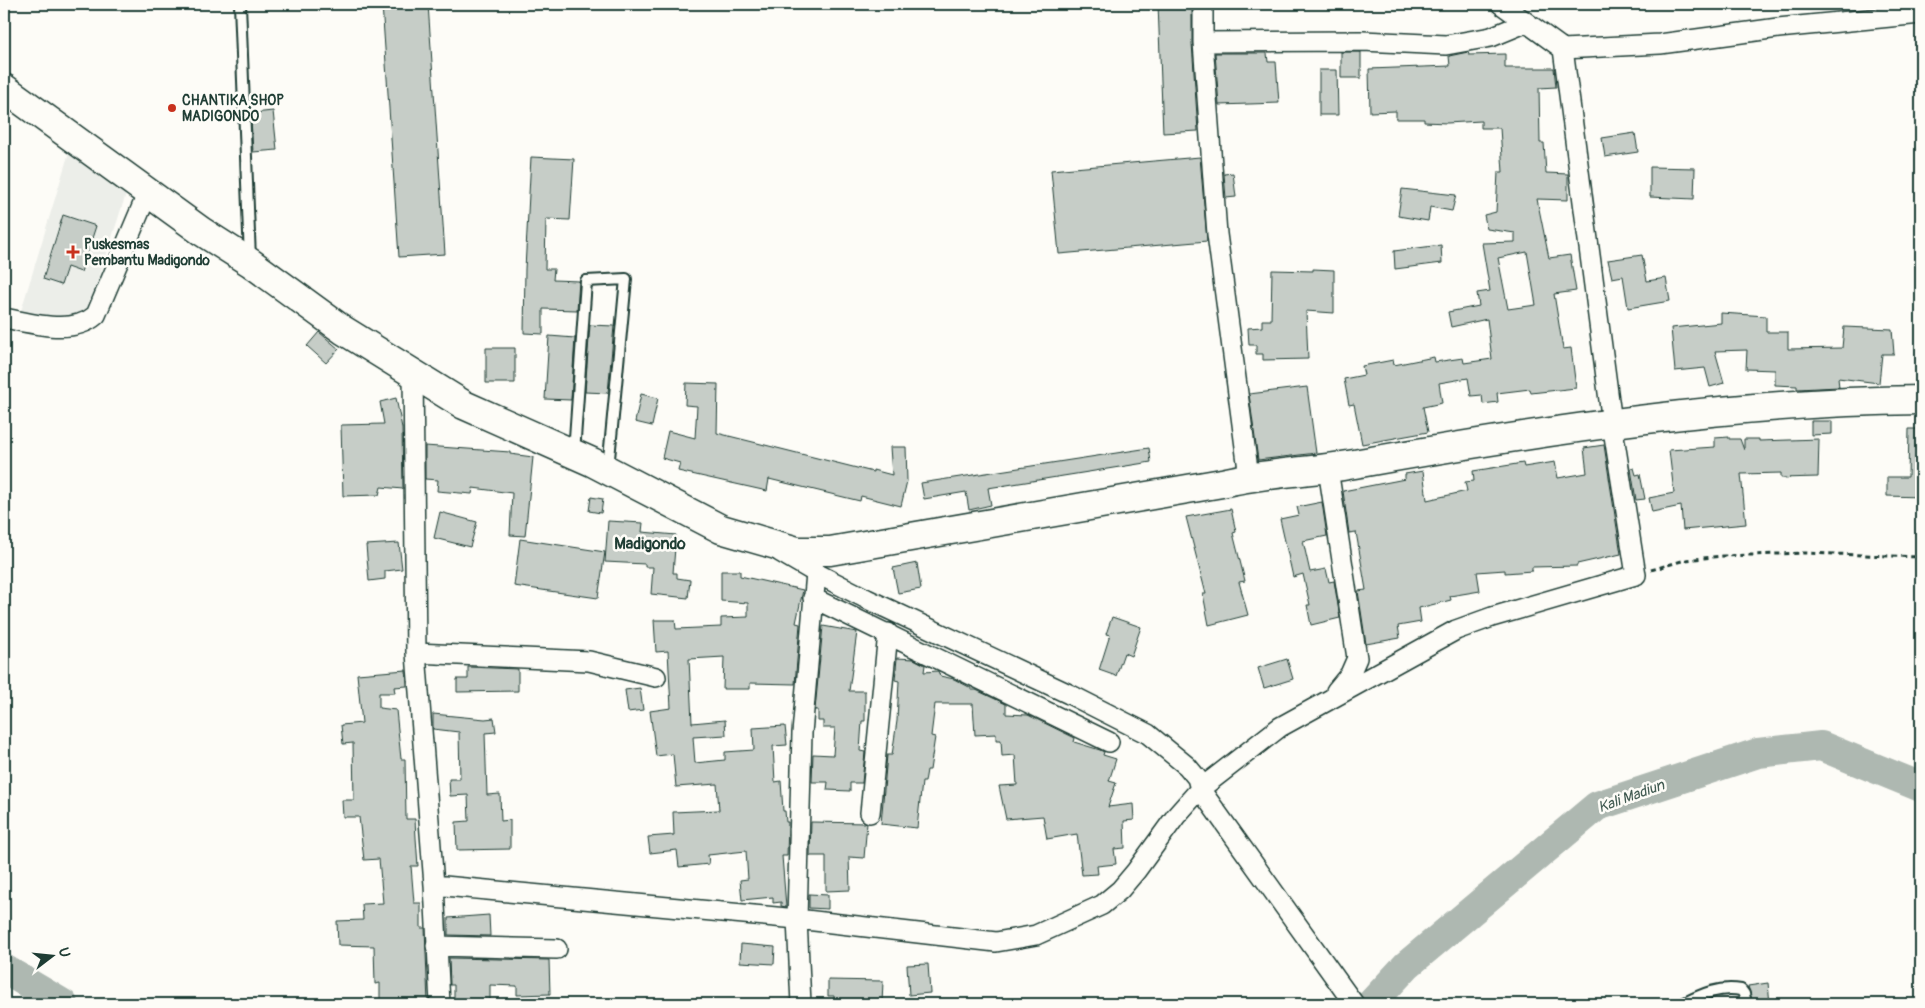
<svg xmlns="http://www.w3.org/2000/svg" width="1925" height="1008" viewBox="0 0 1925 1008" font-family="Pangolin,sans-serif">
  <rect width="100%" height="100%" fill="#fdfcf7"/>
  <filter id="ink" filterUnits="userSpaceOnUse"><feTurbulence type="fractalNoise" baseFrequency=".02" numOctaves="2"/><feDisplacementMap in="SourceGraphic" scale="10" xChannelSelector="R" yChannelSelector="G"/><feConvolveMatrix kernelMatrix="1 2 1 2 8 2 1 2 1" color-interpolation-filters="sRGB"/></filter>
  <g filter="url(#ink)">
    <path fill="#eceee9" d="M70 149 126 194 87 315 69 323 21 311Z"/>
    <g fill="none" stroke-linecap="round" stroke-linejoin="round">
      <path stroke="#aeb8b1" stroke-width="30" d="M4 969 63 1004
        M1371 1004 1407 965 1597 806 1758 753 1821 746 1921 787"/>
    </g>
    <path fill="#c6cdc7" stroke="#1f3d34" fill-rule="evenodd" d="M382 4H428L445 254 399 257Z
      M1158 4H1192V43L1198 131 1163 133Z
      M1341 52H1361V78H1341Z
      M1468 52 1469 55 1505 54V68H1554L1556 87 1539 88 1540 143H1544L1546 173 1568 174V200L1537 199 1549 258 1570 255 1576 291 1554 294 1563 349 1571 348 1576 388 1531 393 1530 389 1497 393 1498 402 1483 404 1482 395 1471 396 1468 378 1439 383 1442 403 1423 407 1428 432 1362 444 1354 404 1349 405 1344 379 1364 375 1362 366 1393 360 1394 365 1434 357 1435 362 1463 358 1464 363 1492 359 1487 319 1451 327 1448 312 1479 306 1477 293 1490 291 1482 243 1515 242V233L1487 229 1484 215 1496 212 1498 172H1503L1500 128H1481V121L1447 123 1424 122V119H1396V111L1370 112 1369 69 1450 66 1449 56ZM1527 252 1536 305 1508 309 1498 258Z
      M1215 53H1267L1268 62H1276L1279 103 1219 105Z
      M1319 70H1337L1338 115H1319Z
      M273 111 277 150 253 152 251 119H254V113Z
      M1635 133 1638 152 1605 157 1602 138Z
      M531 157 574 159 570 220 546 219 545 269H554L553 280 579 281 577 310 543 309V334L524 333 525 269Z
      M1200 157 1207 241 1059 254 1051 170Z
      M1650 167 1695 168 1694 199 1650 197Z
      M1233 173 1236 197 1226 198 1224 174Z
      M1402 189 1456 195 1452 211 1430 207 1428 221 1398 216Z
      M63 215 96 226 81 272 67 267 61 285 43 279Z
      M1441 245 1442 263 1395 269 1394 251Z
      M1642 255 1647 281 1666 278 1670 301 1628 308 1623 276 1612 278 1608 260Z
      M1313 269 1334 270V313L1306 311 1308 359 1263 360V354H1256V345H1249L1248 328 1262 327V320H1271L1272 270 1313 271Z
      M1721 313 1766 316V332H1788V349L1842 348 1844 327 1892 329 1894 354H1882L1879 383 1838 378 1839 387 1797 389V386L1775 385V370L1746 369 1747 350 1715 351 1724 383 1710 387 1705 368 1675 371 1671 328 1721 323Z
      M590 325 614 326 608 393 585 392Z
      M319 332 339 349 326 363 307 346Z
      M549 336 575 338 571 400 545 399Z
      M486 348H515V383H486Z
      M686 383 718 384 717 433 873 472V470L892 475 890 447H906L907 481 901 506 861 496 860 501 769 479 767 491 678 471 680 463 662 458 668 431 695 438 697 406 685 405Z
      M1307 387 1316 453 1258 460 1249 394Z
      M641 394 658 398 652 426 635 422Z
      M396 398 402 428 403 489 381 487 379 495 343 496 341 425 384 424 380 402Z
      M1811 421H1832V434L1811 435Z
      M1909 429H1921V497L1887 496V477H1908Z
      M1729 437V439H1740L1744 450V439H1759V441L1819 439 1818 477 1781 478V473L1741 474 1746 524 1683 530 1681 506 1652 512 1649 498 1674 493 1669 450 1715 447V438Z
      M1604 445 1621 554 1577 564V566L1532 567V571L1505 573V570L1477 572 1480 591 1450 596 1451 600 1419 608 1421 622 1398 626 1400 638 1366 644 1358 591 1366 590 1356 532 1349 533 1343 491 1405 479V474L1423 471 1427 500 1467 491 1465 482 1474 481 1473 471 1523 463 1524 467 1555 462 1558 478 1587 473 1584 448Z
      M425 446 510 452V454L533 457 525 536 510 535 512 493 473 488 472 494 437 491 438 480 425 479Z
      M1149 448 1151 462 988 488 991 505 969 510 966 492 924 499 921 483Z
      M1634 468 1636 475 1640 474 1645 499 1636 500 1631 469Z
      M591 497 603 499 601 513 589 511Z
      M1322 502 1327 536 1303 541 1310 572 1326 569 1329 582 1334 581 1340 618 1311 625 1307 605H1310L1303 574 1293 577 1280 519 1299 515 1297 507Z
      M1231 509 1236 532 1233 533 1245 581 1239 582 1248 615 1209 625 1203 594H1206L1186 517Z
      M440 512 477 522 470 547 434 538Z
      M608 521 643 523 642 532 676 535 673 573H677V578L690 580 688 598 651 594 653 567H645V564L605 562Z
      M520 539 605 552 598 598 514 586Z
      M399 543 402 569 385 571V579L369 581 366 545Z
      M917 563 921 589 898 593 893 568Z
      M721 571H740V576L803 590 796 623 800 624 795 684 750 683V689H723L724 657 689 659 692 723 725 720 726 735 693 737 695 763 725 760V752L754 750 753 728 785 726 787 745 773 746 775 782 781 781 783 811H785L786 822H788L787 856H782L786 907 781 906V902L773 903V897L742 900 740 880 748 879 746 851 708 855 709 864 679 867 677 850 650 853 648 837 674 835 673 812 719 810 717 784 676 787 673 754 656 756 650 711 671 708 668 651 656 652 654 620H675L676 629 721 627V618L748 617V603L721 601Z
      M1112 617 1141 627 1131 656 1124 653 1116 676 1099 670 1110 635 1106 634Z
      M823 626 857 632 849 691H865V721H862L860 751 865 752 862 783H850V791L827 790 828 782H812L813 754 833 755 835 728H823V721H818V710H815Z
      M897 658 914 659 925 665 924 672 938 671 940 676 954 679 971 688V690H976L1006 704V714L1028 715 1075 738 1074 742 1100 750 1104 752 1103 755 1116 759 1109 781 1116 783 1108 807 1133 804 1134 820 1124 821 1125 848 1114 849 1116 864 1097 866 1098 874 1082 875 1077 834 1047 839 1043 816 1006 819 999 786 1017 785 1015 755 1002 756 1001 740H996V734L975 735 973 704H935L931 736 935 737 930 770H927L925 782H922L917 828 881 824 887 755H892L897 721 899 681 895 680Z
      M1287 659 1293 679 1264 688 1258 668Z
      M468 667 518 669V691L457 692V679H468Z
      M406 670 407 686 394 687 395 693H379V708L396 710 401 759H405L406 819H415L416 838 418 866H411L414 903H421V928H425L428 1004H380V983L375 984 374 946 338 945 337 921 363 920 362 904 383 903 379 859 364 860 359 817H343L342 800H354L353 743 343 744 341 725 362 723 357 674Z
      M640 688 643 710 628 712 625 690Z
      M433 714 485 719 494 718 496 732 485 733 487 795 500 794 501 821 510 820V849L457 850 456 822 469 821 468 795 450 796 449 779H460L459 732 433 729Z
      M811 822 867 823 864 858 849 857 850 890 826 891V856H810Z
      M809 894 828 895V909L809 908Z
      M489 915 490 936 448 935V918Z
      M741 944 775 947 774 964 740 962Z
      M449 958 549 960 550 994 517 995V986L490 985V1004H454V985H450Z
      M928 964 930 993 909 995 907 965Z
      M828 980 883 981 882 1004H834V996H828Z
      M1768 983 1770 1004H1753L1748 986Z"/>
    <g fill="none" stroke-linecap="round" stroke-linejoin="round">
      <defs>
        <path id="service" d="M240 4 250 259
          M574 453 586 281 626 279 608 469
          M1683 1004C1702 994 1720 986 1741 990L1744 994 1746 1004"/>
        <path id="minor" d="M1203 42V4
          M1563 49 1660 44 1778 28 1921 14
          M4 318C32 323 72 336 96 315L148 192
          M413 373 416 653 434 885 440 1004
          M1328 469 1357 658 1350 674 1336 691
          M1249 477 1217 234 1203 42 1363 41 1446 45 1491 37 1525 23
          M780 552 816 573 867 599 1069 694 1148 734 1187 766 1197 778 1200 789 1354 1004
          M813 598 1109 742
          M416 653 589 661 656 677
          M870 813 888 633
          M434 885 797 919 996 942 1036 935 1102 905 1120 890 1136 871 1176 816 1200 789 1280 727 1456 630 1492 617 1636 575 1612 423 1563 49 1501 4
          M436 946 557 949
          M801 1004 797 919 802 733 816 573"/>
        <path id="secondary" d="M4 88 201 231 251 263 343 330 464 405 592 462 721 529 797 551H830L1222 483C1267 472 1314 472 1360 463 1546 430 1732 402 1921 400"/>
      </defs>
      <use href="#service" stroke="#1f3d34" stroke-width="14"/>
      <use href="#minor" stroke="#1f3d34" stroke-width="22"/>
      <use href="#secondary" stroke="#1f3d34" stroke-width="31"/>
      <path stroke="#1f3d34" stroke-width="3" stroke-dasharray="5 4" stroke-linecap="butt" d="M1651 570 1685 560 1723 556 1804 553 1921 557"/>
      <use href="#service" stroke="#fdfcf7" stroke-width="10"/>
      <use href="#minor" stroke="#fdfcf7" stroke-width="19"/>
      <use href="#secondary" stroke="#fdfcf7" stroke-width="28"/>
    </g>
  </g>
  <g fill="#c8321e" stroke="#fdfcf7" stroke-width="2">
    <circle cx="172" cy="108" r="5"/>
    <path d="M70.5 244.5h5v5h5v5h-5v5h-5v-5h-5v-5h5z"/>
  </g>
  <g text-anchor="middle" stroke-width="5" stroke-linejoin="round" paint-order="stroke">
    <g font-size="14" font-weight="bold" fill="#1f3d34" stroke="#fdfcf7" text-anchor="start">
      <text x="182" y="105">CHANTIKA SHOP<tspan x="182" dy="16">MADIGONDO</tspan></text>
      <text x="84" y="249">Puskesmas<tspan x="84" dy="16">Pembantu Madigondo</tspan></text>
    </g>
    <g font-size="15" font-style="italic" fill="#435c53" stroke="#fdfcf7">
      <text transform="translate(1631 796) rotate(-20)" y="5">Kali Madiun</text>
    </g>
    <g font-size="16" font-weight="bold" fill="#1f3d34" stroke="#fdfcf7">
      <text x="650" y="549">Madigondo</text>
    </g>
  </g>
  <rect width="1925" height="1008" fill="none" stroke="#fdfcf7" stroke-width="20"/>
  <rect x="10" y="10" width="1905" height="988" fill="none" stroke="#1f3d34" stroke-width="2" filter="url(#ink)"/>
  <g transform="translate(52 956) rotate(74)" stroke="#fdfcf7" stroke-width="4" paint-order="stroke">
  <path d="M0-4L9 19L0 12L-9 19Z" fill="#1f3d34"/>
  <text y="-8" font-size="14" font-weight="bold" text-anchor="middle" fill="#1f3d34">U</text>
  </g>
</svg>
